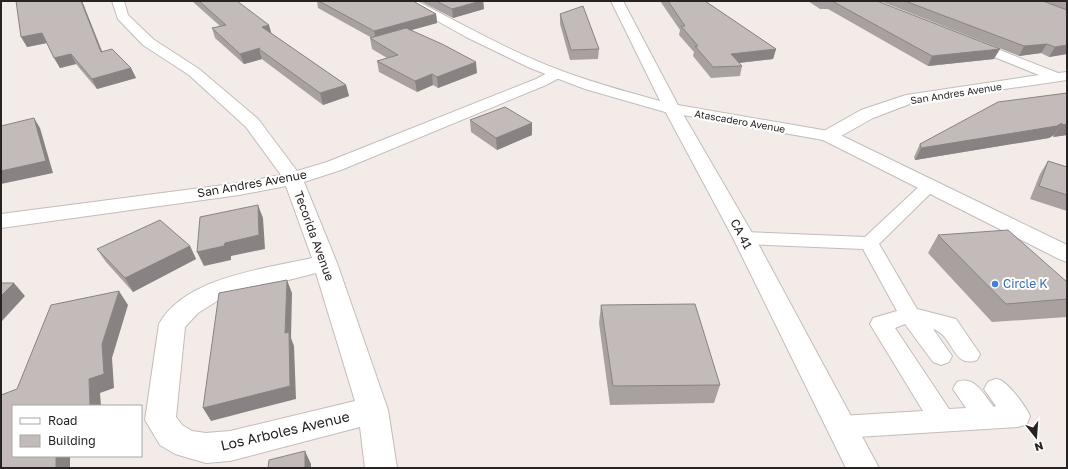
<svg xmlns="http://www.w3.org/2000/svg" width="1068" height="469" viewBox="0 0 1068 469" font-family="'Golos Text',sans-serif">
  <rect width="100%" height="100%" fill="#f3ebe8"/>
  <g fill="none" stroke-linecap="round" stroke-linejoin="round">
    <defs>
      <path id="service" d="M930 180 936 182 938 185 936 188 879 244 917 309 956 319 980 354 977 360C952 369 954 335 933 329L952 356 949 362 941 365 933 362 905 324 895 328 949 409 966 408 953 389 957 382C975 375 983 394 994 407L996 406 984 389 988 382C990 381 994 379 997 379 1007 380 1026 407 1030 416L1027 424 1018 427 841 438 832 435 828 427 832 419 841 416 923 411 870 324 873 318 897 311 863 249 744 244 738 242 735 238 738 234 744 232 865 237 924 182Z"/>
      <path id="minor" d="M112 1H124L128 15 153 39 199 69 258 119 297 171 327 162 536 79 551 71H561L563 74 561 77 546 85 341 170 304 182 337 263 388 410 397 468H365L360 427 230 461 206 463 175 454 160 445 145 420 159 324C185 277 264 269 312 258L286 186 239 195 1 228V214L239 183 281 175 246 127 189 75 143 45 118 19ZM316 273 355 401 230 431 206 433 192 431 182 425 176 417 185 327 198 313 225 296Z
        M969 38 1058 73 1067 72V80L915 102 873 118 834 140 828 141 822 140 819 136 822 132 861 110 906 95 1039 75 964 45 962 42 964 39Z"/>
      <path id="tertiary" d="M672 104 834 132 1067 245V262L1059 259 823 140 666 112 664 109 666 106Z"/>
      <path id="secondary" d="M402 1H417C464 25 511 52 562 71 599 85 639 95 678 106L680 109 678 112 672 114 585 89 530 68 466 37Z"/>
      <path id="primary" d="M611 1H623L680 109 755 238 879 468H846L733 238 664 109Z"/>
    </defs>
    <use href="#service" stroke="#c4bcb9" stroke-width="2"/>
    <use href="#minor" stroke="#c4bcb9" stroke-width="2"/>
    <use href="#tertiary" stroke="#c4bcb9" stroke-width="2"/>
    <use href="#secondary" stroke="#c4bcb9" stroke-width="2"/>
    <use href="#primary" stroke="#c4bcb9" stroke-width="2"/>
    <use href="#service" fill="#fff" fill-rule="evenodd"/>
    <use href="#minor" fill="#fff" fill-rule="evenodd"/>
    <use href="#tertiary" fill="#fff" fill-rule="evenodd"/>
    <use href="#secondary" fill="#fff" fill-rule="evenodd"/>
    <use href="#primary" fill="#fff" fill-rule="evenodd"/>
  </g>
  <path fill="#a8a19f" d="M16 1H82L102 51 131 68 136 78 97 89 76 64 60 68 47 43 27 47Z
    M192 1H237L271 33 346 85 349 96 323 105 263 60 262 59 244 64 215 38 212 28 220 26Z
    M317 1H413L436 14 437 23 411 30 477 73 438 88 433 85 417 92 379 72 377 61 387 58 372 49 370 38H372L318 8Z
    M420 1H483L484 9 453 18Z
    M660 1H705L776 49 773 59 739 63 742 66 740 76 711 78 693 56 694 52 679 35 680 30Z
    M808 1H877L994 59 928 66 828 9H820Z
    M880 1H1067V54L1049 57 1041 53 1019 56Z
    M560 14 599 49 598 59 570 60 560 24Z
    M1067 93V135L1053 137 1054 135 1049 138 915 160 914 157 920 144Z
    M470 120 532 123V135L497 150 471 132Z
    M1048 161 1067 167V211L1030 199 1040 174Z
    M938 235 1067 282V317L992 322 928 253Z
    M190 246 196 259 133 292 106 262 97 249Z
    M601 305 720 385 714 403 610 405 599 323Z"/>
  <path fill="#888382" d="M81 1H82L106 62 101 52Z
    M481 1H483L484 9 453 18 452 9Z
    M436 14 437 23 376 40 374 31Z
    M269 25 272 35 262 27Z
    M42 33 47 43 27 47 21 37Z
    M1047 44 1041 53 1019 56 1024 46Z
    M1067 45V54L1049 57 1055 47Z
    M260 48 259 49 262 59 244 64 240 54Z
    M776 49 773 59 729 64 731 54Z
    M1000 49 994 59 928 66 932 56Z
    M71 54 76 64 60 68 54 58Z
    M476 62 477 73 438 88 437 77Z
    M131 68 136 78 97 89 92 79Z
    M432 74 433 85 417 92 415 81Z
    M346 85 349 96 323 105 320 93Z
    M34 118 40 128 53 173 1 184V171Z
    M532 123V135L497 150 496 138Z
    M1062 123 1054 135 1049 138 915 160 921 148Z
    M1067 124V135L1053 137 1061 125Z
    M258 205 263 218 265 249 231 256V260L204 266 197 252 225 243Z
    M190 246 196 259 133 292 125 278Z
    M287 280 292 293 291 338 294 346 296 399 211 421 203 408 285 333Z
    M14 283 25 296 1 322V296Z
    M119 291 128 305 112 358 114 388 100 393 101 406H90L89 379 102 344Z
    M305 451 311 464V468H305Z
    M56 456H70V468H56Z"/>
  <path fill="#c3bbb9" stroke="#888382" d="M16 1H81L101 52 112 49 131 68 92 79 71 54 54 58 42 33 21 37Z
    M199 1H237L269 25 262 27 346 85 320 93 259 49 260 48 240 54 212 28 226 25Z
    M319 1H413L436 14 374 31Z
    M436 1H481L452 9Z
    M668 1H705L776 49 731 54 742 66 713 67 695 46H698L681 26H685Z
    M832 1H877L1000 49 932 56Z
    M905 1H1063H1043L1067 10V45L1055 47 1047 44 1024 46Z
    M583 6 599 49 571 50 560 14Z
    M406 28 442 44 476 62 437 77 432 74 415 81 377 61 398 55 370 38Z
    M1067 93V124L1061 125 1062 123 1057 126 921 148 920 144 998 102Z
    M505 107 532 123 496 138 470 120Z
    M34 118 46 161 1 171V126Z
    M1048 161 1067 167V195L1039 186Z
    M258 205 259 235 225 243 224 246 197 252 200 217Z
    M160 220 190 246 125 278 97 249Z
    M1008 230 1067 282V299L1006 304 938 235Z
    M287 280 285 333 289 332 290 386 203 408 219 293Z
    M1 283H14L1 296Z
    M119 291 102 344 104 374 89 379 90 406H13V456H56V468H1V395L17 389 51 305Z
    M695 304 720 385 613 386 601 305Z
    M305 451V468H268L269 460Z"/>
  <circle fill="#3f7fe0" stroke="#fff" stroke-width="1.5" cx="995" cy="284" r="4"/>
  <g text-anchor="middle" stroke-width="4" stroke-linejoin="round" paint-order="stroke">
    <g font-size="10" fill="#262322" stroke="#fff">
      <text transform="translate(956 93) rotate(-9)" y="4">San Andres Avenue</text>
      <text transform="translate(740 121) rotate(10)" y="4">Atascadero Avenue</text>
    </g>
    <g font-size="12" fill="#262322" stroke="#fff">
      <text transform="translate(252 184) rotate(-10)" y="4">San Andres Avenue</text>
      <text transform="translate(741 234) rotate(62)" y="4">CA 41</text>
      <text transform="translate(314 236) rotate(70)" y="4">Tecorida Avenue</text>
    </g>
    <g font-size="12" fill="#366cbe" stroke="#fff" text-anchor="start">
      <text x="1003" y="288">Circle K</text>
    </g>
    <g font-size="14" fill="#262322" stroke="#fff">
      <text transform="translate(285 431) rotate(-13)" y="5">Los Arboles Avenue</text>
    </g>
  </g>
  <rect width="1068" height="469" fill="none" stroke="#262322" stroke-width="4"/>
  <rect x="12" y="405" width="130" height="52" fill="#ffffff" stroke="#a8a7a7"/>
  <rect x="20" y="418" width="20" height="6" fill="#ffffff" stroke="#a8a7a7"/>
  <text x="48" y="425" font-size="12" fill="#262322">Road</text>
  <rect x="20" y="435" width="20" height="12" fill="#c3bbb9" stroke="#a8a7a7"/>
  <text x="48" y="445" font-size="12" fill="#262322">Building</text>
  <g transform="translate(1036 437) rotate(163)" stroke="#ffffff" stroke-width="3" paint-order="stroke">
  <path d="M0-3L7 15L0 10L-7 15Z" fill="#262322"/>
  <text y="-6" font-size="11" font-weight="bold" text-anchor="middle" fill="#262322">N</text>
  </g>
</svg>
